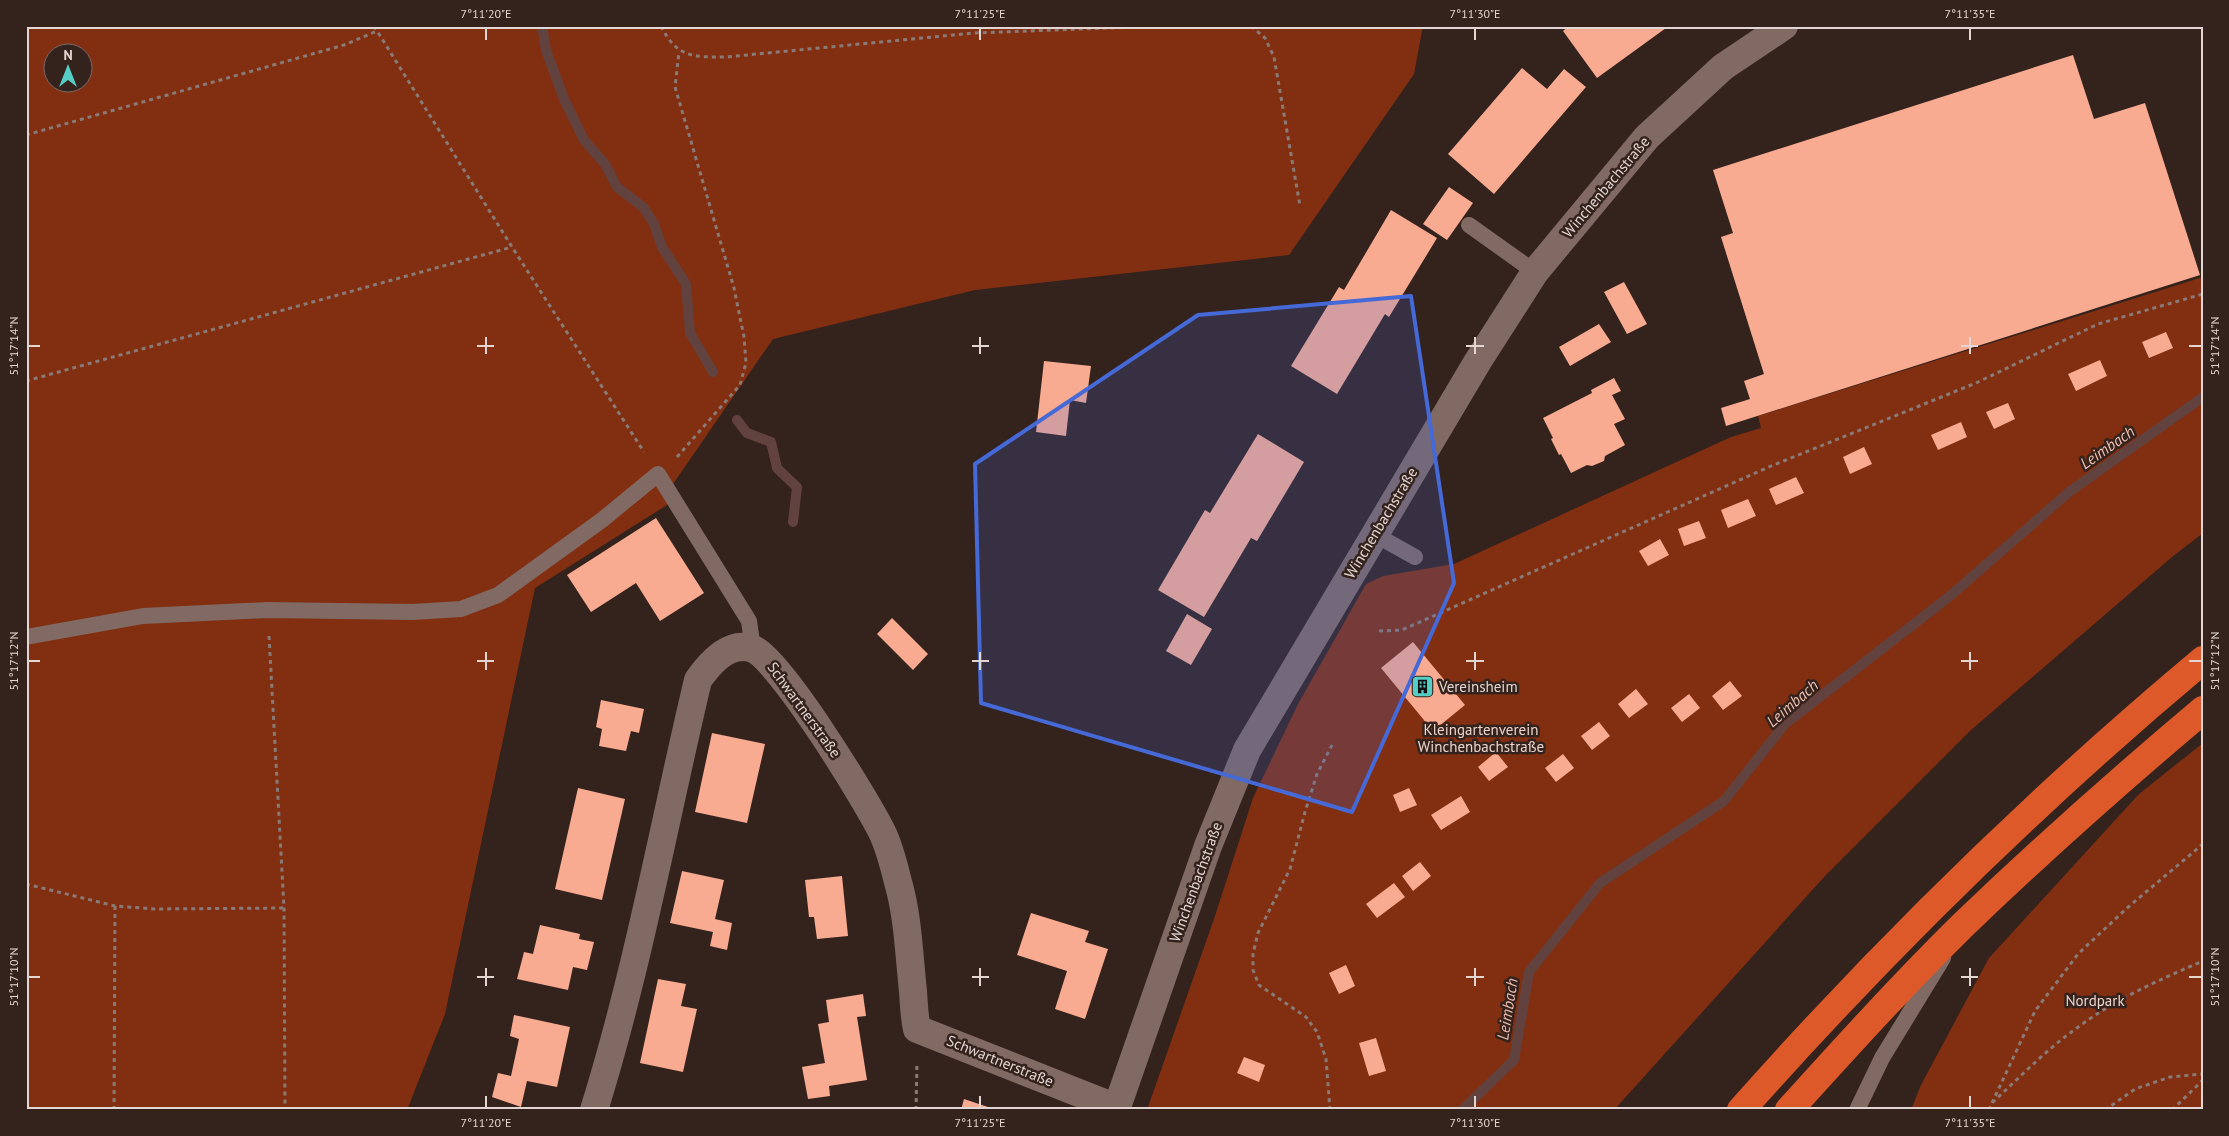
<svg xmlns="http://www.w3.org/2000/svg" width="2229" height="1136" viewBox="0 0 2229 1136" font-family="'PT Sans',sans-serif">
  <rect width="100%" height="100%" fill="#34221d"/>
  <path fill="#822f11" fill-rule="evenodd" d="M26 26H1423L1414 74 1289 255 975 290 773 339 673 484 667 505 535 588 445 1014 407 1110H26ZM52 52H82V82H52Z
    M2203 277V533L2172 557 1971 730 1825 876 1614 1110H1147L1214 919 1253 798 1298 704 1366 584 1383 576 1454 564 1731 437 1761 428 1758 416Z
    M2203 743V1110H1911L1921 1085 1989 958 2139 794Z"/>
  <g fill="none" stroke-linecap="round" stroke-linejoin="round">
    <path stroke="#62423f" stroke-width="10" d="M542 26 546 50 564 99 584 140 605 164 617 187 644 208 654 224 662 247 686 284 690 333 713 372
      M737 420 747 433 771 442 777 468 797 487 793 522
      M1462 1110 1514 1060 1529 972 1600 883 1724 801 1785 724 1950 596 2069 492 2203 397"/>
  </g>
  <path fill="#f8ab91" d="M1569 26H1664L1666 28 1597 78 1563 31Z
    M2073 55 2094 119 2145 103 2200 275 1726 426 1721 408 1750 399 1744 381 1764 374 1721 237 1733 233 1713 170Z
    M1522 68 1547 89 1564 69 1586 87 1494 194 1448 154Z
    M1449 187 1473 203 1447 240 1423 224Z
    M1391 210 1437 238 1389 317 1385 314 1337 394 1291 366 1339 287 1344 290Z
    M1624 282 1647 324 1627 334 1604 292Z
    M1599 324 1611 342 1570 366 1559 347Z
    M2166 332 2173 348 2149 358 2142 342Z
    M2100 360 2107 376 2076 391 2068 374Z
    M1044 361 1091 366 1086 403 1070 400 1066 436 1036 432Z
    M1614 378 1621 391 1612 395 1625 419 1614 424 1625 445 1605 456 1604 461 1592 466 1587 465 1571 473 1561 454 1559 455 1551 439 1553 438 1543 418 1592 393 1591 390Z
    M2008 403 2015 419 1994 429 1986 412Z
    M1961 422 1967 437 1938 450 1931 435Z
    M1258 434 1304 462 1257 541 1251 538 1204 617 1158 590 1205 510 1210 513Z
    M1864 447 1872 464 1850 474 1843 457Z
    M1796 477 1804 493 1776 505 1769 489Z
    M1748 499 1756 516 1728 528 1721 510Z
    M656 518 704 593 660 621 636 583 591 612 567 575Z
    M1699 521 1706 538 1684 546 1678 529Z
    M1660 539 1669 555 1648 566 1639 551Z
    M1187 614 1212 629 1191 665 1166 651Z
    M892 618 928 654 913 670 877 634Z
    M1413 642 1465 705 1433 731 1381 668Z
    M1730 681 1742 696 1723 710 1712 696Z
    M1636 689 1648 704 1629 718 1618 704Z
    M1689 694 1700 708 1682 722 1671 708Z
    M601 700 644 709 639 733 631 731 626 751 599 746 602 729 596 727Z
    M1599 722 1610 736 1592 750 1581 736Z
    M712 733 765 744 747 823 695 812Z
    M1496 752 1508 767 1489 781 1478 767Z
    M1563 754 1574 768 1556 782 1545 768Z
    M578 788 625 799 602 900 555 889Z
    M1409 788 1417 805 1400 812 1393 795Z
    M1461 796 1470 812 1441 830 1431 815Z
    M1420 862 1431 876 1413 891 1402 876Z
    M682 871 724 880 715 919 732 923 727 950 710 946 713 932 670 923Z
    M842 876 848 936 817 939 814 917H809L805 880Z
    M1394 883 1405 897 1377 918 1366 904Z
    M1031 913 1089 931 1085 942 1108 949 1085 1019 1055 1009 1067 971 1017 955Z
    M540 925 580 934 579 939 594 942 587 970 573 967 568 990 517 979 524 952 533 954Z
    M1346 965 1355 986 1339 994 1329 973Z
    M658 979 686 984 681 1006 697 1009 683 1072 640 1063Z
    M863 994 866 1016 857 1017 867 1080 829 1086 830 1096 808 1099 802 1067 825 1063 818 1024 829 1022 826 1000Z
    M514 1015 570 1027 557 1087 527 1081 521 1107 492 1097 498 1073 511 1076 519 1039 510 1036Z
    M1376 1038 1386 1071 1369 1076 1359 1043Z
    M1244 1057 1265 1065 1259 1082 1237 1073Z
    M964 1099 994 1109V1110H961Z"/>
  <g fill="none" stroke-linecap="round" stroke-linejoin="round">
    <path stroke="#8a7a76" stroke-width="3" stroke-dasharray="4 4" stroke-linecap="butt" d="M374 26 512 247 644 452
      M661 26C677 58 693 57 726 57L974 33 1163 26
      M1251 26 1265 38 1274 57 1300 206
      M26 135 344 45 377 31
      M26 381 512 247
      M677 457 740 385 746 363 744 337 734 288 675 87 679 52
      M1379 631 1402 630 1771 466 1976 383 2098 324 2203 294
      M269 636 284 908 285 1110
      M26 884 115 906 155 909 284 908
      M1992 1103 2035 1011 2078 954 2127 908 2203 844
      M114 1110 115 906
      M916 1110 917 1062
      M1330 1110 1326 1059 1317 1032 1306 1017 1259 985 1253 970V954L1258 933 1290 869 1305 812 1317 774 1332 745
      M1989 1110 1992 1103C2021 1076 2049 1047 2081 1025 2118 998 2161 979 2203 961
      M2105 1110 2135 1089 2170 1077 2203 1074
      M2172 1110 2203 1080"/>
    <path stroke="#806a63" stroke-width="16" d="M1469 225 1535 272
      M1374 534 1415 557
      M26 637 143 616 268 610 413 612 461 609 498 595 602 520 658 474 749 621 753 649
      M1857 1110 1882 1058 1943 958"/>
    <path stroke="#806a63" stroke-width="28" d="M594 1110C638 969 664 823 698 680 710 663 730 640 753 649 779 658 869 804 883 834 890 849 894 866 898 882 908 916 909 955 913 991 914 1004 914 1016 917 1029L1117 1108
      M1116 1110 1208 846 1247 750 1478 361 1535 272 1647 137 1723 67 1784 26"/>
    <path stroke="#dd592a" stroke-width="28" d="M1741 1110C1884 949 2038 798 2203 660
      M1789 1110C1846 1047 1903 984 1963 925 2040 851 2121 779 2203 710"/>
  </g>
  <path fill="#4569d7" fill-opacity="0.2" stroke="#4569d7" stroke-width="4" stroke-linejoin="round" d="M1411 296 1454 583 1352 812 981 703 975 464 1198 315Z"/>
  <path fill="none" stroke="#e3d6d2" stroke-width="2" d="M486 28V40M980 28V40M1475 28V40M1970 28V40M486 337V354M980 337V354M1475 337V354M1970 337V354M28 346H40M477 346H494M972 346H989M1466 346H1484M1961 346H1978M2189 346H2202M486 652V670M980 652V670M1475 652V670M1970 652V670M28 661H40M477 661H494M972 661H989M1466 661H1484M1961 661H1978M2189 661H2202M486 968V986M980 968V986M1475 968V986M1970 968V986M28 977H40M477 977H494M972 977H989M1466 977H1484M1961 977H1978M2189 977H2202M486 1096V1108M980 1096V1108M1475 1096V1108M1970 1096V1108"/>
  <defs>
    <symbol id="building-square" viewBox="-11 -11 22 22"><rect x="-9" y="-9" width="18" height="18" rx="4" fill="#55cec5" stroke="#34221d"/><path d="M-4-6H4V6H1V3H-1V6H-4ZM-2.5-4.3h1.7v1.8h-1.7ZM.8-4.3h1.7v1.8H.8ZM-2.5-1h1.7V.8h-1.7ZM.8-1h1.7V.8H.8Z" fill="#111"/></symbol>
  </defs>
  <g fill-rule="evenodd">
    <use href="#building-square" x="1410" y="674" width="25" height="25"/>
  </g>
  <g text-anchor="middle" stroke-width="5" stroke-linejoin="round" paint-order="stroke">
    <g font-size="15" fill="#e3d6d2" stroke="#34221d">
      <text transform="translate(1606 187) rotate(-50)" y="5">Winchenbachstraße</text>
      <text transform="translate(1381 523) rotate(-59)" y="5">Winchenbachstraße</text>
      <text transform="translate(804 710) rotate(54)" y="5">Schwartnerstraße</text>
      <text transform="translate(1196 882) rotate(-70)" y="5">Winchenbachstraße</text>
      <text transform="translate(1000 1061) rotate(22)" y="5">Schwartnerstraße</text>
    </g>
    <g font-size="15" fill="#e3d6d2" stroke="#34221d" text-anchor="start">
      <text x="1439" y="692">Vereinsheim</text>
    </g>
    <g font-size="15" fill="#edd4cc" stroke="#34221d">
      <text x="1481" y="735">Kleingartenverein<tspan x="1481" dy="17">Winchenbachstraße</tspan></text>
      <text x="2095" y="1006">Nordpark</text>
    </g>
    <g font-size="16" font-style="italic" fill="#f0bfaf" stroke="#34221d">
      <text transform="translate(2107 447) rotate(-35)" y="6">Leimbach</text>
      <text transform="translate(1792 703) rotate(-41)" y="6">Leimbach</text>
      <text transform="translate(1507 1009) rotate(-81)" y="6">Leimbach</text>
    </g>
  </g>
  <rect width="2229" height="1136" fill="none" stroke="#34221d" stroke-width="55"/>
  <g transform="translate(68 68)"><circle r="24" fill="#34221d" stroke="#7a6a65"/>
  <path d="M0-4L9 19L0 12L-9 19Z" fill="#55cec5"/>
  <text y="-8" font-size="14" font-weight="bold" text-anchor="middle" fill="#e3d6d2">N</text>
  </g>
  <rect x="28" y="28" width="2174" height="1080" fill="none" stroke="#e3d6d2" stroke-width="2"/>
  <g font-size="12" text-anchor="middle" fill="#e3d6d2">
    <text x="486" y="18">7°11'20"E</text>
    <text x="980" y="18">7°11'25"E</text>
    <text x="1475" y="18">7°11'30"E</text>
    <text x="1970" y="18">7°11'35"E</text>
    <text transform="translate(14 346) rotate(-90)" y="4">51°17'14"N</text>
    <text transform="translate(2215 346) rotate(-90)" y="4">51°17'14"N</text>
    <text transform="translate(14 661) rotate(-90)" y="4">51°17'12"N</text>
    <text transform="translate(2215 661) rotate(-90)" y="4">51°17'12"N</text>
    <text transform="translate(14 977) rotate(-90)" y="4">51°17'10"N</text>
    <text transform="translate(2215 977) rotate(-90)" y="4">51°17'10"N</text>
    <text x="486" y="1127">7°11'20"E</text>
    <text x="980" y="1127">7°11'25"E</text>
    <text x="1475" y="1127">7°11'30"E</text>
    <text x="1970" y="1127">7°11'35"E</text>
  </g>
</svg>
